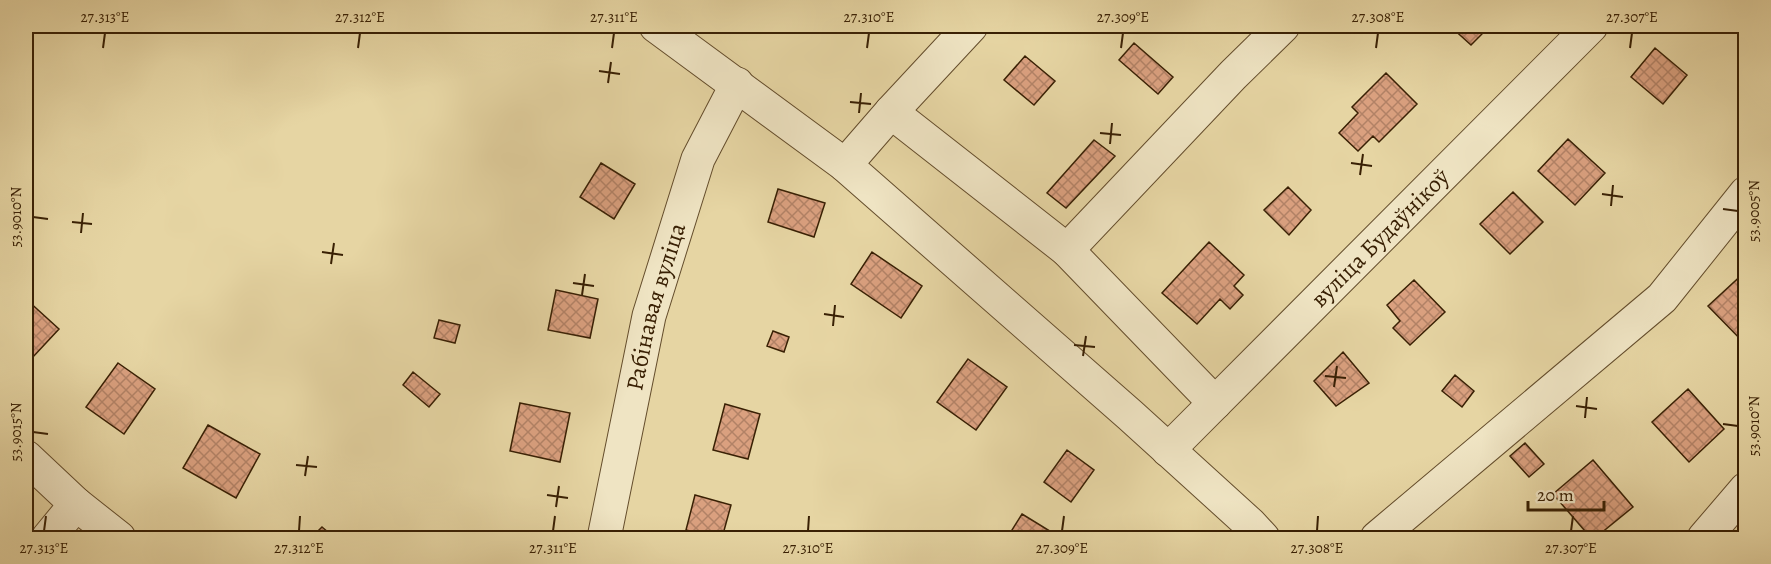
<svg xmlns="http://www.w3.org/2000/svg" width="1771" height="564" viewBox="0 0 1771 564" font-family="Alegreya,serif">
  <defs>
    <pattern id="building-cross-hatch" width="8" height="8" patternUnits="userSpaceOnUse" patternTransform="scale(1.5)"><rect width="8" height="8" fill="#daa07f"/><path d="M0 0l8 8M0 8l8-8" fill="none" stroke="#b28266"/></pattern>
  </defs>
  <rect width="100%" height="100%" fill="#e6d5a3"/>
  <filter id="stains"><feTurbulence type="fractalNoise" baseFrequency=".00333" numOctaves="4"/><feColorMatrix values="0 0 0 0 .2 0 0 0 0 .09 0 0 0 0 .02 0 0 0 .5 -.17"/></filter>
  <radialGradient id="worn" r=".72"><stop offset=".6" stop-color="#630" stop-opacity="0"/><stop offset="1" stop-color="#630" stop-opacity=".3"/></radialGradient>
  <path fill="url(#building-cross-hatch)" stroke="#392004" stroke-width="1.5" d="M1450 26H1480L1479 27 1483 33 1471 45Z
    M1134 43 1173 77 1158 94 1119 60Z
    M1655 48 1687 75 1663 104 1631 77Z
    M1025 56 1055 81 1034 105 1004 80Z
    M1386 73 1417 104 1379 142 1373 136 1358 151 1339 133 1358 113 1352 107Z
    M1568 139 1605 173 1575 205 1538 171Z
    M1094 140 1115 156 1066 208 1047 193Z
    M601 163 635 184 614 219 580 197Z
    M1288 187 1311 210 1289 235 1264 210Z
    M778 189 825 203 814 237 768 222Z
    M1513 192 1543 222 1510 254 1480 224Z
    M1209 242 1244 275 1234 286 1243 295 1230 309 1220 299 1197 324 1162 293Z
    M872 252 922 286 901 318 851 284Z
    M1746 271V345L1708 306Z
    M1414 280 1445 312 1410 345 1393 328 1400 321 1387 305Z
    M556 290 598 299 590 338 548 330Z
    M26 299 59 329 32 358 26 353Z
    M439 320 460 325 455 343 434 338Z
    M773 331 789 337 784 352 767 346Z
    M1343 352 1369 383 1336 406 1314 381Z
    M968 359 1007 387 976 430 937 402Z
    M118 363 155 389 124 434 86 407Z
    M413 372 440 394 429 407 403 385Z
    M1455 375 1474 391 1462 407 1442 391Z
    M1688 389 1724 429 1689 462 1652 422Z
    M520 403 570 413 560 462 510 451Z
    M725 404 760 414 748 459 713 450Z
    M208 425 260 454 236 498 183 468Z
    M1525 443 1544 464 1529 477 1510 456Z
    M1067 450 1094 470 1071 502 1044 482Z
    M1593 460 1633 507 1595 538H1591L1553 494Z
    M695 495 731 505 722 538H716L686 530Z
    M1022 514 1058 536 1057 538H1007Z
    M322 527 335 538H311Z"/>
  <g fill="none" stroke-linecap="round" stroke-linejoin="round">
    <defs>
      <g id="minor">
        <path d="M656 26 845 165 1130 415 1250 524 1263 538"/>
        <path d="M891 112 1067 250 1215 403"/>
        <path d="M845 165 891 112 971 26"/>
        <path d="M1067 250 1233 75 1283 26"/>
        <path id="s1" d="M1168 450 1591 26"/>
        <path d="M26 457 76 504 119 538"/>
        <path d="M48 538 76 504"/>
        <path id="s2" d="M604 538 649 316 698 159 737 84"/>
        <path d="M1377 538 1662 298 1746 193"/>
        <path d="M1704 538 1746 489"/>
      </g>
    </defs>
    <use href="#minor" stroke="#644d2c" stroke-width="35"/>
    <use href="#minor" stroke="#efe4c3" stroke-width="33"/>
  </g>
  <path fill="none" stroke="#392004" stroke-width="2" d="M103 48 105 33M358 48 360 33M612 48 614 33M867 48 869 33M1121 48 1123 33M1376 48 1378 33M1630 48 1632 33M599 71 620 74M608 83 611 62M850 102 871 104M859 113 861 93M1100 133 1121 135M1110 144 1112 123M1351 163 1372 166M1360 175 1363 154M1602 194 1623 197M1611 206 1613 185M1723 209 1738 211M33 217 48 219M72 222 92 224M81 233 83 213M322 252 343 255M331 264 334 243M573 283 594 286M582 295 585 274M824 314 844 317M833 326 835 305M1074 345 1095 347M1083 356 1086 336M1325 376 1346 378M1334 387 1337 366M1576 406 1597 409M1585 418 1587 397M1723 424 1738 426M33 432 48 434M296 465 317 467M305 476 308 456M547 495 568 498M556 507 559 486M44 531 46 516M299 531 300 516M553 531 555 516M808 531 809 516M1062 531 1064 516M1317 531 1318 516M1571 531 1573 516"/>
  <g text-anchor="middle" stroke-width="4.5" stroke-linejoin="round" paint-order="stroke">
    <g font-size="24" fill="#392004" stroke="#efe4c3">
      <text dy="8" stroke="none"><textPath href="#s1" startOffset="300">вуліца Будаўнікоў</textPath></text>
      <text dy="8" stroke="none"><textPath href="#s2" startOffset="237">Рабінавая вуліца</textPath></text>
    </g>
  </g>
  <rect width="1771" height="564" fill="none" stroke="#e6d5a3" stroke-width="66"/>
  <path d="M1528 501v9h76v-9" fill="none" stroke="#392004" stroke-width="3"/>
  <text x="1537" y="501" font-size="18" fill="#392004" stroke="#efe4c3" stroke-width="4.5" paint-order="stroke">20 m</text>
  <rect x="33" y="33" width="1705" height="498" fill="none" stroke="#392004" stroke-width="2"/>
  <g font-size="15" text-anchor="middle" fill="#392004">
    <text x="105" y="22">27.313°E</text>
    <text x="360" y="22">27.312°E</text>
    <text x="614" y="22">27.311°E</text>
    <text x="869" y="22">27.310°E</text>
    <text x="1123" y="22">27.309°E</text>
    <text x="1378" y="22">27.308°E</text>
    <text x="1632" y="22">27.307°E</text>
    <text transform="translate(1754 211) rotate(-90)" y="5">53.9005°N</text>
    <text transform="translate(16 217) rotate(-90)" y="5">53.9010°N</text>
    <text transform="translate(1754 426) rotate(-90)" y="5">53.9010°N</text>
    <text transform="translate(16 432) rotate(-90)" y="5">53.9015°N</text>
    <text x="44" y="553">27.313°E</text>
    <text x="299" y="553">27.312°E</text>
    <text x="553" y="553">27.311°E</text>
    <text x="808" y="553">27.310°E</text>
    <text x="1062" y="553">27.309°E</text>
    <text x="1317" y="553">27.308°E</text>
    <text x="1571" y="553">27.307°E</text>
  </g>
  <rect width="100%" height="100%" filter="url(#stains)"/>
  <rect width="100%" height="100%" fill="url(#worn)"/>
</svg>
